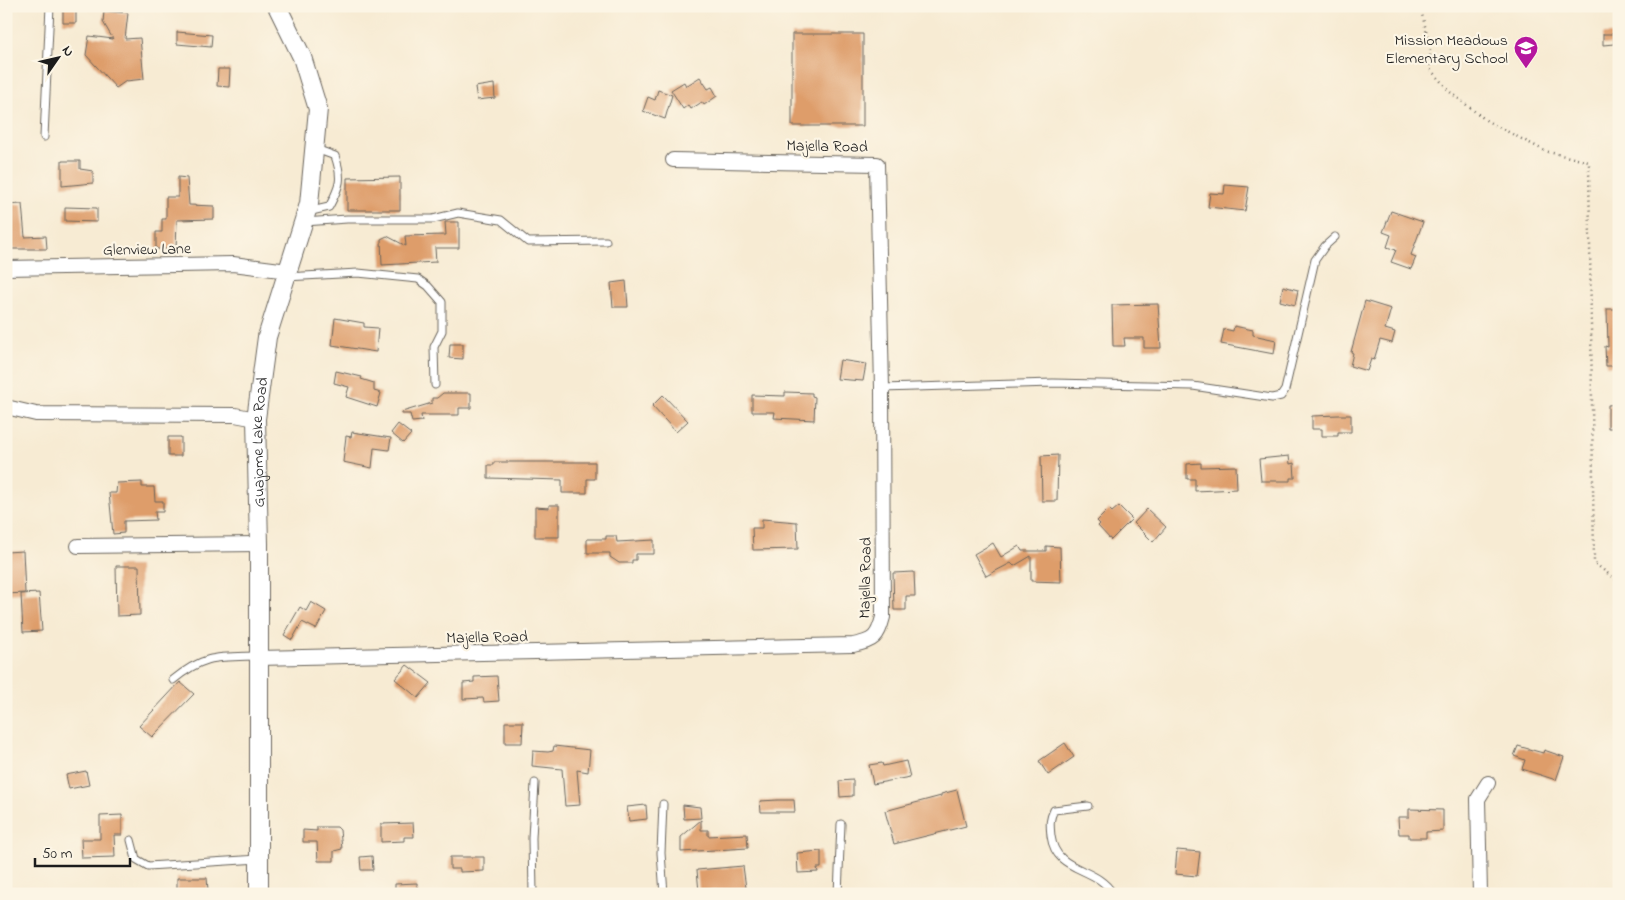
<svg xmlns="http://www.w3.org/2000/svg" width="1625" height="900" viewBox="0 0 1625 900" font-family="'Indie Flower',sans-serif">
  <rect width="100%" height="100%" fill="#fcf5e5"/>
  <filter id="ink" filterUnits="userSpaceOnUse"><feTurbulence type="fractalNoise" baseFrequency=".02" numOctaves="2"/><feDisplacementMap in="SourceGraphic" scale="10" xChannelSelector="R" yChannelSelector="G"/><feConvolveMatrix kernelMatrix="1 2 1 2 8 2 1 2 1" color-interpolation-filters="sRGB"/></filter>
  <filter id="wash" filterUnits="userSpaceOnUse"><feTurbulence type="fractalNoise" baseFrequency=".0096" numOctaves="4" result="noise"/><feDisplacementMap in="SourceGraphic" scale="20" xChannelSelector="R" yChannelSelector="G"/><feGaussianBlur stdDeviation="1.12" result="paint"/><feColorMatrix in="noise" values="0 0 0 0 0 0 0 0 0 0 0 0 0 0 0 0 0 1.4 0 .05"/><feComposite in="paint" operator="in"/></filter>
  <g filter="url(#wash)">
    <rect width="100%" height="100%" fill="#f7ebd3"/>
    <g id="blocks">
      <path fill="#de9d6b" d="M63 6H76V23H63Z
        M104 11 128 13 125 39 140 38 144 79 126 81 116 88 86 55 89 36 113 39 103 22Z
        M177 32 212 35 211 47 177 44Z
        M792 34H863V126H792Z
        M1603 34H1614V44L1603 45Z
        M218 69H230L229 87 217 86Z
        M700 77 708 89 712 87 717 96 704 105 702 102 691 109 688 105 683 109 671 90 684 82 686 86Z
        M494 84 495 98 477 100 475 87Z
        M658 90 672 95 665 119 643 111 648 97 655 100Z
        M62 161H80V169L93 171V183L62 186Z
        M178 177 187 178 189 205 214 206V219L177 220 176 249H156V232H162V219H166V197H178Z
        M400 177V210H347V178Z
        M1225 185 1249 187 1245 211 1208 207 1210 193 1224 194Z
        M22 204 25 237 46 236 47 249H6V205Z
        M65 207 97 208V222L65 221Z
        M1391 211 1423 222 1411 255 1416 257 1411 269 1391 262 1396 250 1387 247 1391 235 1383 232Z
        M445 222H459V248H435L436 262 382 265 381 239 387 236 406 246 405 236 446 235Z
        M626 281 628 307H613L611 283Z
        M1283 286 1298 290 1295 305 1280 301Z
        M1365 301 1391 309 1385 329 1395 332 1392 343 1380 340 1374 360 1371 359 1367 371 1350 366 1353 353 1351 352Z
        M1158 304 1161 348H1144V338H1124L1125 346H1113L1112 305Z
        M1607 309H1619V366H1606L1605 346 1608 347Z
        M335 318 364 323V327L378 328 376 352 332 345Z
        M1234 326 1253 330V335L1276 340 1274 354 1221 344 1224 329 1233 331Z
        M450 344H463V359L449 358Z
        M840 360 866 364 863 381 837 379Z
        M336 371 362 377 361 379 374 383V391L381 393 377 407 346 397 349 387 334 383Z
        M785 392 812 393V396L815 397 814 420 774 418 775 412H752V395L785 396Z
        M443 393H471V408H459V415H421L422 421 412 422 410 414H402V412L432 403V398H437Z
        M663 395 688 421 676 432 652 406Z
        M1619 404V428H1608V405Z
        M1339 415H1351V432H1338V436H1322V429H1312V416Z
        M398 424 411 434 403 443 391 433Z
        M352 432 391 438 389 450 374 448 372 468 343 462 346 436 351 437Z
        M168 437H181V456H168Z
        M1058 455 1057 501H1042L1041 456Z
        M1289 456 1290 464 1294 463 1295 478H1290V481H1261L1259 459Z
        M494 462H595V479H587V493H562V480L488 478V465H494Z
        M1201 463V467L1236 466 1237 489 1195 491V479H1187V464Z
        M142 482V487H154L155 501H163V512H155L156 520 124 521V533L113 534 109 493H116L117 483Z
        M549 505H559V537H535V507L549 508Z
        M1119 506 1132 519 1111 540 1098 526 1100 524 1097 521 1109 509 1112 512Z
        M1147 509 1166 527 1153 542 1134 523Z
        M762 519 797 522 798 549 753 550 752 528H762Z
        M606 536H616L617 542 654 540V554H636V560H632V563H619L610 557V553H587V539H606Z
        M993 543 1001 557 1019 546 1022 551H1046V546L1060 547 1061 582 1031 581V556L1014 566 1011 563 986 576 974 554Z
        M23 551 25 593 6 594V552Z
        M116 566H139L140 615 117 616Z
        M914 572 915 596H906V610H894L893 573Z
        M39 593 42 631 23 632 21 594Z
        M311 602 326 611 316 629 302 622 292 640 284 635 300 607 306 611Z
        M407 665 431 683 418 698 395 679Z
        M497 676 499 701 484 702 483 698 463 699V683L474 682V677Z
        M180 682 194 694 152 737 139 726Z
        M505 722H523L522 743H505Z
        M1065 743 1074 757 1048 775 1039 761Z
        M554 746 590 750 588 772 577 770 580 805 565 806 562 769 532 766 533 751 548 752 553 751Z
        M1518 746 1543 753 1544 750 1564 757 1556 780 1522 769 1525 760 1514 756Z
        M906 761 910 777 873 784 869 765 882 763 883 766Z
        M86 771 89 785 69 789 66 775Z
        M853 780V796L840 797 839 781Z
        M957 790 966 826 894 844 885 811 941 796V794Z
        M778 800H794L795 812H761L760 801Z
        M646 805 647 819 629 821 627 807Z
        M683 805 700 807 701 818 684 819Z
        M1409 809 1443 810V831L1426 832V838H1409V834H1399L1398 817H1409Z
        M122 815V835H114L115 857 82 858 81 839H100V816Z
        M701 820V830H708V836L747 834 748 848 681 852V837Z
        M413 823 414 837H404V841L381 842V824Z
        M317 827H337L340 830 342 849 334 851V861H318L317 842H303V830L317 831Z
        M1177 850 1200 852 1197 876 1175 874Z
        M821 851V868H817L818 872 798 873 797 853Z
        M372 856 373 870H361L360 857Z
        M450 857H484V871L460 872V869H450Z
        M743 866 746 888 699 892 697 870Z
        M177 878H207L208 890H188V894H177Z
        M417 883V894H395V884Z"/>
    </g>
  </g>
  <g filter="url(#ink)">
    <use href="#blocks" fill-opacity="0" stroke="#69645c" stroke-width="1"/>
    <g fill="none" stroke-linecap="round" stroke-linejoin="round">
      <defs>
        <path id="service" d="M44 137 50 6
          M307 212 329 207C340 186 343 179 335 156L316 149
          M304 222 347 219H433L458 213 501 220 528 242 606 241
          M286 277 358 273 418 279 428 286 442 302V331L434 347 435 385
          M882 388 1053 383 1193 386 1272 398 1281 396 1285 390 1315 260 1325 246 1335 237
          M173 680C205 654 218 657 258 656
          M663 804 661 853 664 894
          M1088 806 1054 810C1049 820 1050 825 1051 836 1056 874 1096 865 1113 894
          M131 840 136 859 148 866 259 859
          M533 894 532 838 535 783
          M838 894 841 824"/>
        <path id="minor" d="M6 268 233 264 288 271
          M6 407 36 414 235 415 256 419
          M78 546 259 544
          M258 658 853 645C874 641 878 637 883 617L882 388 877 164 673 160
          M1480 894 1478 799 1488 783"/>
        <g id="tertiary">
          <path id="s1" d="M259 894V544L256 419 267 337 309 204 318 109 302 57 277 6"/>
        </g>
      </defs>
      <use href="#service" stroke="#69645c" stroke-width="9"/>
      <use href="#minor" stroke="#69645c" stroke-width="16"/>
      <use href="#tertiary" stroke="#69645c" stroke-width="20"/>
      <path stroke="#69645c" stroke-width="2.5" stroke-dasharray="1 4" stroke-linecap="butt" d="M1420 6 1430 46V69L1450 92 1487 121 1545 151 1589 162 1594 563 1619 582"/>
      <use href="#service" stroke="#fff" stroke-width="7"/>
      <use href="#minor" stroke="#fff" stroke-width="14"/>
      <use href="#tertiary" stroke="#fff" stroke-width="18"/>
    </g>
  </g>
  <defs>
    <symbol id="school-pin" viewBox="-11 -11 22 30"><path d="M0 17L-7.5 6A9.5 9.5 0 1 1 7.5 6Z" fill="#b5179e" stroke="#fcf5e5"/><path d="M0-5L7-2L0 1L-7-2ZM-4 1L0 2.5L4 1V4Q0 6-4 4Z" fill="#fff"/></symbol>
  </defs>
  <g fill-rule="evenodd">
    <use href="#school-pin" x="1512" y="34" width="28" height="38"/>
  </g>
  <g text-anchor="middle" stroke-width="4.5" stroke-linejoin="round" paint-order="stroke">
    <g font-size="16" fill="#1c1c1c" stroke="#fcf5e5" text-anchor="end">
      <text x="1508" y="45">Mission Meadows<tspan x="1508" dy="18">Elementary School</tspan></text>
    </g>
    <g font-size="16" fill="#1c1c1c" stroke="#fcf5e5">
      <text transform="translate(827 145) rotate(1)" y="6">Majella Road</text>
      <text transform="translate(147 248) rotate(-1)" y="6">Glenview Lane</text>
      <text dy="6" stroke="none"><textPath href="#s1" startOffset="452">Guajome Lake Road</textPath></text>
      <text transform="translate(864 578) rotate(-89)" y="6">Majella Road</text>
      <text transform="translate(487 636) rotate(-1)" y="6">Majella Road</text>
    </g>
  </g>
  <rect width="1625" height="900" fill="none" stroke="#fcf5e5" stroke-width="25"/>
  <g transform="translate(58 58) rotate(56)" stroke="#fcf5e5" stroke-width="4" paint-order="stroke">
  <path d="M0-4L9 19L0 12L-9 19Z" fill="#1c1c1c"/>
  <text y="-8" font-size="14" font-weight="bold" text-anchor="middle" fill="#1c1c1c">N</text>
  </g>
  <path d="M35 858v8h95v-8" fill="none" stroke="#1c1c1c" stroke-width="2.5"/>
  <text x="42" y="858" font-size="15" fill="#1c1c1c" stroke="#fcf5e5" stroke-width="4" paint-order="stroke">50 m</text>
</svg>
